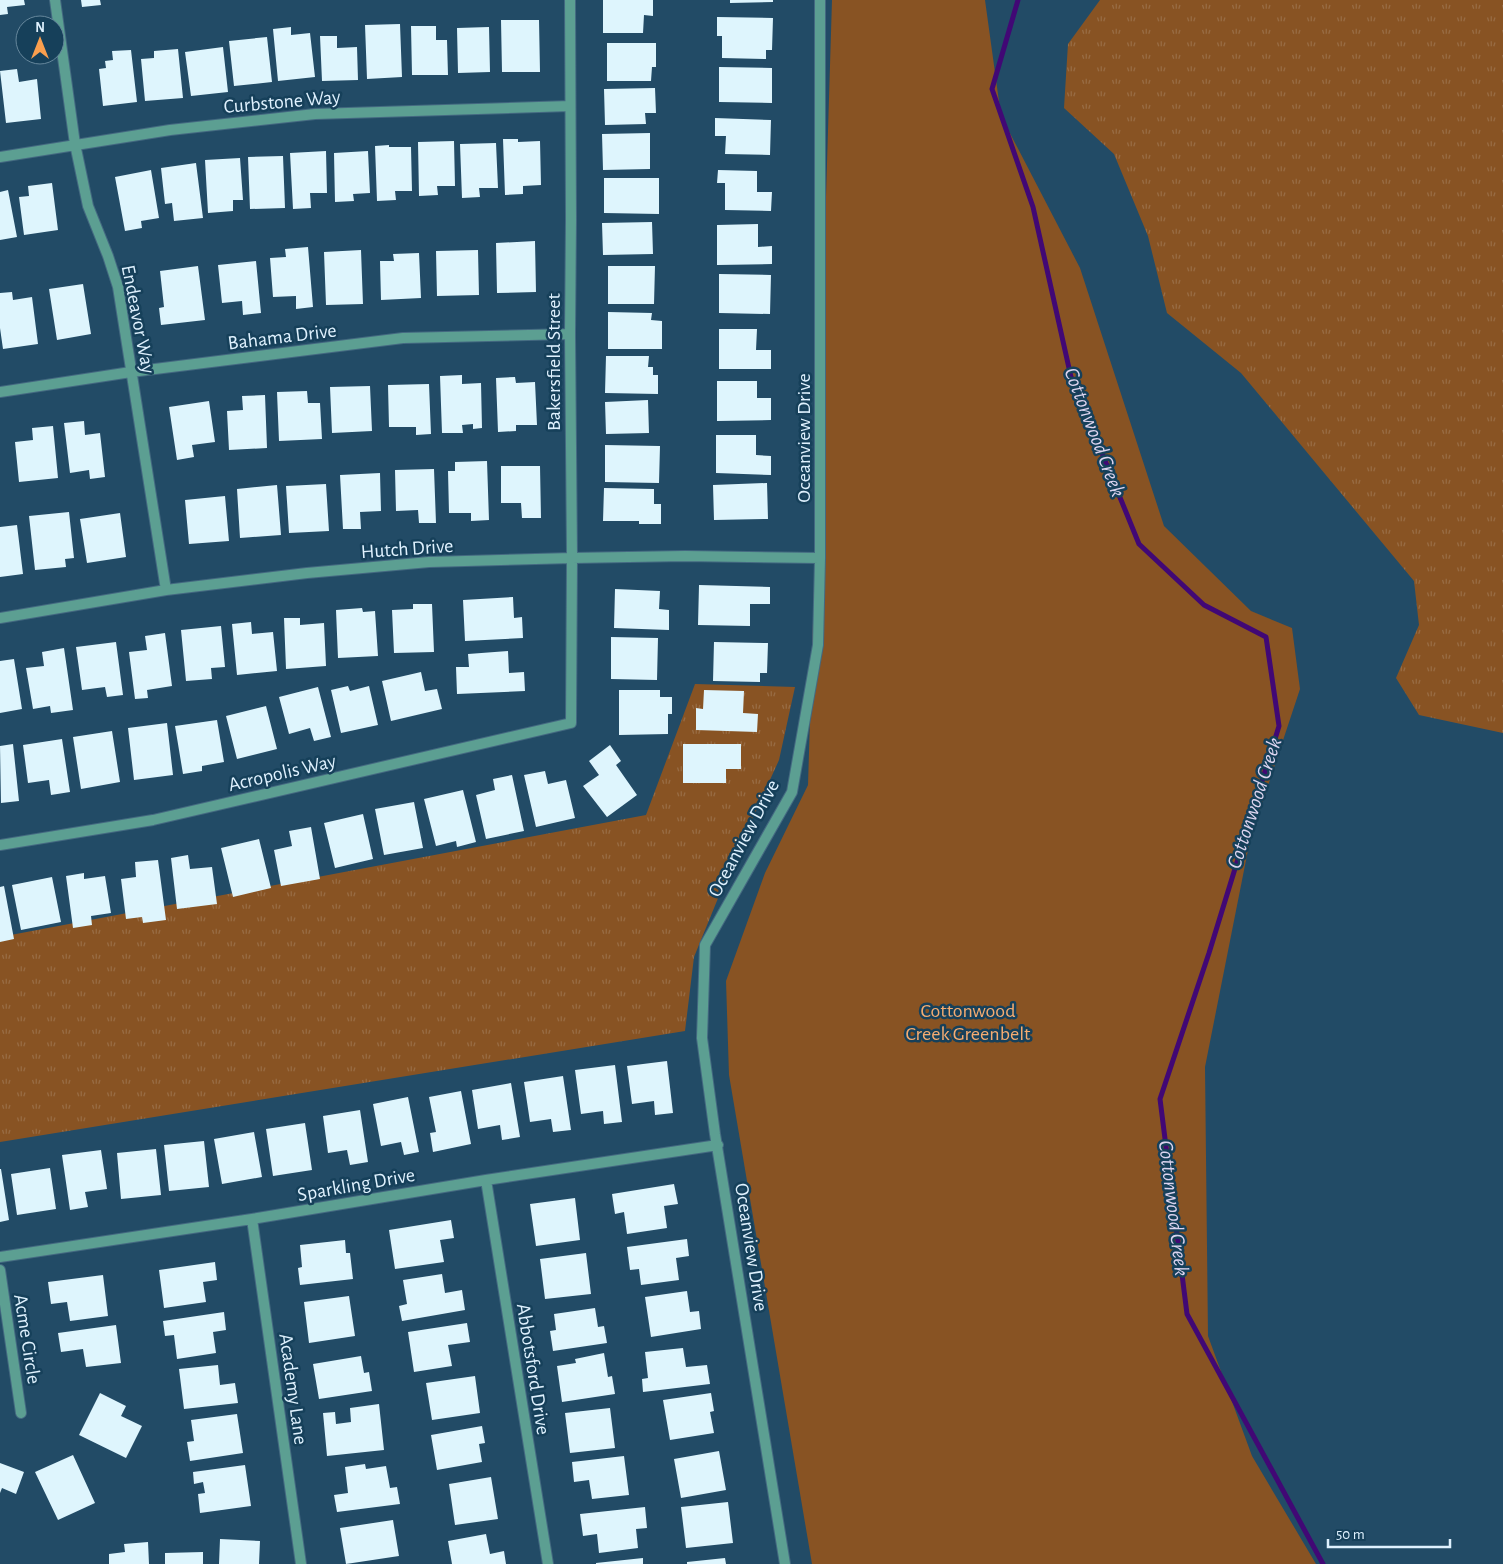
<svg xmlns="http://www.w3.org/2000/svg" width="1503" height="1564" viewBox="0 0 1503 1564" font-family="'Alegreya Sans',sans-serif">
  <defs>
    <pattern id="grass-tufts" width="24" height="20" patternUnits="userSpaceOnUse" patternTransform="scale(1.25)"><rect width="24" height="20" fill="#885323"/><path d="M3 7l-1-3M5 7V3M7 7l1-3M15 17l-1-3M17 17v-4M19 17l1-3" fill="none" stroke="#986c44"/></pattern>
  </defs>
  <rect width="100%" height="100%" fill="#224b66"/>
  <path fill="url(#grass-tufts)" d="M1100 0H1503V733L1419 715 1396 678 1419 625 1414 581 1241 373 1167 313 1148 236 1114 154 1064 108 1068 44Z
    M695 684 795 687 779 760 732 864 694 957 685 1031 0 1142V937L646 815Z"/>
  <path fill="#885323" d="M832 0H985L1001 116 1080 268 1164 526 1251 611 1292 628 1300 689 1250 840 1205 1067 1208 1336 1252 1456 1316 1564H812L729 1075 726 981 765 873 808 785Z"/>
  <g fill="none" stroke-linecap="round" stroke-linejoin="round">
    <path stroke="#410875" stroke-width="5" d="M1018 0 992 89 1033 207 1071 377 1139 544 1204 605 1266 637 1279 726 1209 953 1160 1099 1187 1314 1323 1564"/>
  </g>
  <path fill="#def5fd" d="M0 0H24L25 5 7 7 8 14 0 15Z
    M81 0H100L101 5 82 7Z
    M603 0H653V16L644 15 643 33H603Z
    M730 0H773V2L730 3Z
    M717 17 773 18 772 50H766V59L722 58V36H717Z
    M501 20H539L540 72H502Z
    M400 24 402 77 367 79 365 25Z
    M411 26H436V40H447L448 75H412Z
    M291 27V35L310 33 315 77 278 81 273 29Z
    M489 27 490 72 458 73 457 28Z
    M320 36H337V48L357 47 358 80 322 81Z
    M267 37 272 82 234 86 229 41Z
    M607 43H656V67H652L651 81H607Z
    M223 47 228 92 191 96 185 52Z
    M178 49 183 98 145 101 141 59 154 58V51Z
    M131 50 137 102 103 106 99 69 106 68 105 61 113 60 112 51Z
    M719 67 772 68V103L719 102Z
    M17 69 19 82 37 79 41 119 6 123 0 71Z
    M655 88 656 113H645L646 124 605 125 604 89Z
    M715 118 771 120 770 155 725 154 726 136H715Z
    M650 133V169L603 170 602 134Z
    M503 139H518V142L540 141 541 185 523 186V194L505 195Z
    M454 141 455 186H437L438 195 419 196 418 142Z
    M496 143 498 188H479L480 197 462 198 460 144Z
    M389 145V147H411L412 191H395L396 200 377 201 375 146Z
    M326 151 327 193H310L311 208 293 209 290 153Z
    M368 151 370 193 353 194 354 201 335 202 334 153Z
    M283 156 285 208 250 209 248 157Z
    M240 158 243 200H233V211L208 213 205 160Z
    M196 163 203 218 174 221 172 203 165 204 161 168Z
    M151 170 159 218 141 221 142 228 125 231 115 177Z
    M718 170 757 171V192H772L771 211 725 210V183H717Z
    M604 178H659V214L604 213Z
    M52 183 58 230 24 235 19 197 29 196 28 186Z
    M8 190 17 237 0 240V192Z
    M652 222 653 254 603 255 602 223Z
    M758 224V247L772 246V264L717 265V225Z
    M535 241 536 292 497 293 496 243Z
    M308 247 313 307 296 309V296L273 297 270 258 286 257 285 249Z
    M361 250 363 304 326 305 324 252Z
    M478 250 479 295 437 296 436 251Z
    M419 253 421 298 381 300 380 261H394L393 254Z
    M256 261 261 313 243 315 242 301 222 303 218 265Z
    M198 266 205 320 161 325 159 308 164 307 160 271Z
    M608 266H655L654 304H608Z
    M719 274 771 275 770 314 719 313Z
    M83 284 91 334 57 340 49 289Z
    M12 292 13 300 32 297 38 344 3 349 0 328V293Z
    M608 312 652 313 651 320 662 321V349H608Z
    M719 329H757L756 350H771V369H719Z
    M606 356H649L648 367H653V375H658V394L605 393Z
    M462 375V384L481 383 482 428 473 429V424L462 425 463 433H442L440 376Z
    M515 377 516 383 535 382 537 425H516V431L498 432 496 378Z
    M717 381H757V398H771V420L717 421Z
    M429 384 431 434 416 435V427H389L388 385Z
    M370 386 372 431 332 433 330 387Z
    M307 391 308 403H320L322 439 279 441 277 392Z
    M265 395 267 448 229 450 227 411 243 410 242 396Z
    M648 400 649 433 606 434 605 402Z
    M209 401 215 442 192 445 194 457 177 460 169 407Z
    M84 421 85 435 100 433 105 477 90 479 89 470 70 473 64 423Z
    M53 426 58 478 19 482 15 442 33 440 32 428Z
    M716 435H756V455L771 456V475L716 473Z
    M605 445 660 446 659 483 605 482Z
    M487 461 489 520 471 521V513H449L448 471H455V462Z
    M501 466H540L541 518H522L521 503H501Z
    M434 469 436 523H419L418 510 396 511 395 470Z
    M380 473 381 511 360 512 361 529H343L340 475Z
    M767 483 768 519 714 520 713 485Z
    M326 484 329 531 289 533 286 486Z
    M277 485 281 535 240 538 237 489Z
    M604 488 654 489V504H661V524H639V521H603Z
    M225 496 229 541 189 544 185 500Z
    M69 512 74 558 65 559 66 567 35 570 29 516Z
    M120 513 126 557 87 563 80 519Z
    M17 525 23 574 0 577V527Z
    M699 585 770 587V604H750V626L698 625Z
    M615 589 660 591 659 609 669 610V630L614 628Z
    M513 597 514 618 522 617 523 638 465 641 463 600Z
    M413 604H432L434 652 394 653 392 610 413 609Z
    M362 608 363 612 375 611 378 656 338 658 336 610Z
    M284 618H300V625L324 623 326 666 286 669Z
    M251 622 252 634 273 632 277 671 237 675 232 624Z
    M221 626 225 667 211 668 212 679 186 681 181 630Z
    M165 633 172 686 147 690 148 698 135 699 129 652 147 650 145 636Z
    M611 637 658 638 657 680 611 679Z
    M116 642 123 695 107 697 105 687 82 690 76 647Z
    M714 642 768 643 767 673H760V682L713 681Z
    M64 648 73 710 51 713 50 706 33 709 26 668 44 666 42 652Z
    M508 651 509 673 524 672 525 691 457 694 456 667H469L468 654Z
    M14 659 22 709 0 713V661Z
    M421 672 425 691 437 689 442 709 391 721 382 681Z
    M348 686 350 691 369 686 378 725 341 733 331 690Z
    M318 687 331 737 314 741 310 728 289 734 279 697Z
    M619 690H660V697H672V714H668V734L619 735Z
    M704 690 744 691 743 713 758 714 757 732 696 730V708L703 709Z
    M266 706 277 749 237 759 226 716Z
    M217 720 224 762 202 766V771L183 774 175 726Z
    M167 723 173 775 134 780 128 728Z
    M112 731 120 782 81 789 73 737Z
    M62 739 70 792 51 795 49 780 28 783 23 745Z
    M13 744 19 801 1 803 0 746Z
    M683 744H741V769H726V783H683Z
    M610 745 621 761 616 765 637 795 607 817 583 786 599 775 589 761Z
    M545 771 548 784 566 780 575 818 536 827 524 775Z
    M512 775 524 831 486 839 476 795 495 790 493 779Z
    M463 790 476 842 457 847 456 841 436 846 424 799Z
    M414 802 423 848 384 855 375 809Z
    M363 814 373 859 335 868 324 823Z
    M311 827 320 879 281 886 274 850 292 846 289 831Z
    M259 839 271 888 233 897 221 848Z
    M188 855 190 869 212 867 217 904 177 909 171 858Z
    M158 860 166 920 143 923 142 917 126 919 121 879 136 877 135 862Z
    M84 873V879L105 876 111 913 91 916 92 925 73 928 66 876Z
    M52 877 61 922 21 930 12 885Z
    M4 886 14 939 0 942V887Z
    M667 1061 673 1113 655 1115 654 1101 632 1104 627 1066Z
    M615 1065 622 1122 604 1124 603 1111 581 1114 575 1070Z
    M563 1076 571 1130 553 1132 551 1119 530 1122 524 1082Z
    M511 1083 520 1137 502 1140 500 1125 478 1129 472 1090Z
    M461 1091 471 1144 433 1152 430 1133 436 1132 429 1097Z
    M408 1097 419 1152 404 1155 401 1142 381 1146 373 1104Z
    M360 1110 368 1162 350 1165 347 1150 328 1153 323 1116Z
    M305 1123 312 1170 273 1176 266 1129Z
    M254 1132 262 1177 222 1184 214 1139Z
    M204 1141 209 1187 169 1191 164 1145Z
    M156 1149 161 1195 121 1199 117 1153Z
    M101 1150 107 1189 85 1192 88 1207 70 1210 62 1155Z
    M50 1168 56 1209 17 1215 11 1174Z
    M0 1169H1L9 1220 0 1222Z
    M674 1184 678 1204 664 1206 667 1228 627 1234 624 1212 615 1214 612 1194Z
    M575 1198 580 1240 536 1246 530 1204Z
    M451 1220 454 1238 440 1240 444 1262 395 1269 389 1230Z
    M687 1239 689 1256 676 1258 679 1280 641 1285 639 1269 630 1270 627 1247Z
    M345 1240 346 1253H350L353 1279 300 1285 298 1268 302 1267 300 1245Z
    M586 1253 591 1294 545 1299 540 1259Z
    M215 1262 217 1280 203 1282 206 1302 164 1308 159 1270Z
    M442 1274 445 1293 462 1290 465 1310 402 1321 399 1306 407 1304 403 1280Z
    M103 1275 108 1316 70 1321 67 1302 51 1304 48 1282Z
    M687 1291 690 1312 699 1311 701 1329 651 1337 645 1297Z
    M349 1296 355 1336 309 1343 304 1302Z
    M595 1308 598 1327 604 1326 607 1343 553 1351 550 1331 556 1330 554 1314Z
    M224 1312 226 1330 213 1332 216 1353 177 1359 174 1335 165 1336 163 1321Z
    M467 1323 470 1342 448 1345 452 1366 414 1372 408 1332Z
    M116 1325 121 1363 86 1367 83 1349 61 1352 58 1333Z
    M683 1348 686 1367 707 1365 710 1384 643 1392 642 1379 648 1378 645 1352Z
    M604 1353 608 1377 612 1376 615 1394 562 1402 557 1366 576 1363 575 1359Z
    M361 1356 364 1373 369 1372 372 1391 319 1399 313 1364Z
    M218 1365 220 1385 235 1383 238 1403 184 1409 179 1369Z
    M475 1376 480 1413 432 1420 426 1383Z
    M100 1393 126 1406 121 1416 142 1426 126 1458 79 1435Z
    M711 1393 714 1411 710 1412 714 1433 670 1440 663 1400Z
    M379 1404 384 1450 327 1456 323 1413 335 1412 336 1424 351 1422 350 1408Z
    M610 1408 615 1448 570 1453 565 1413Z
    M237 1414 243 1453 190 1461 187 1442 194 1441 191 1420Z
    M482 1426 485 1443 479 1444 482 1462 437 1470 431 1435Z
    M719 1451 726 1490 681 1498 674 1459Z
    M73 1455 95 1503 58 1520 35 1472Z
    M624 1456 629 1495 592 1499 589 1480 574 1482 572 1462Z
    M0 1463 24 1472 16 1494 2 1488 0 1493Z
    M365 1464 366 1469 386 1466 390 1488 397 1487 400 1504 337 1512 334 1495 348 1493 345 1467Z
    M245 1465 251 1506 200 1513 198 1494 205 1493 203 1482 194 1484 193 1472Z
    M491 1477 498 1519 455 1525 449 1484Z
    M728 1502 733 1543 686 1548 681 1507Z
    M645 1507 647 1528 636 1529 638 1548 599 1553 597 1534 583 1536 580 1514Z
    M393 1520 399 1556 346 1564 340 1528Z
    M486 1534 490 1554 504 1551 506 1564H452L448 1541Z
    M220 1539 260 1541 259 1564H219Z
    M148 1542 149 1564H109V1554L125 1552 124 1544Z
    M203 1552V1564H165V1553Z
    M643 1558V1564H596V1563Z
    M725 1558 726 1564H687V1562Z"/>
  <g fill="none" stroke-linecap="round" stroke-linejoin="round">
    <defs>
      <path id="street" d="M55 0 75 144 88 206 108 256 118 287 166 590
        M0 157 170 130 315 114 570 106
        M0 392 131 372 403 338 570 334
        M0 618 166 590 307 573 429 562 572 558 685 556 820 558
        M0 845 153 820 571 723 572 558 570 334 571 219 570 0
        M486 1180 548 1564
        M252 1219 301 1564
        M0 1257 252 1219 486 1180 718 1145
        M0 1270 21 1413
        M785 1564 715 1134 702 1038 705 945 792 792 818 645 820 558V0"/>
    </defs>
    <use href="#street" stroke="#446981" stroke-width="12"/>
    <use href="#street" stroke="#5c9f92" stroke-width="10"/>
  </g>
  <g text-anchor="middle" stroke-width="5" stroke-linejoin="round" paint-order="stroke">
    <g font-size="20" fill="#dff1fe" stroke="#16405a">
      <text transform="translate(282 101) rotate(-5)" y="7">Curbstone Way</text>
      <text transform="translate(139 319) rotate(79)" y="7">Endeavor Way</text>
      <text transform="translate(282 336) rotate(-7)" y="7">Bahama Drive</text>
      <text transform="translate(553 362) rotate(-90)" y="7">Bakersfield Street</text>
      <text transform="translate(803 438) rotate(-90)" y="7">Oceanview Drive</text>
      <text transform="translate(407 548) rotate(-4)" y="7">Hutch Drive</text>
      <text transform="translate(282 772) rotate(-13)" y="7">Acropolis Way</text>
      <text transform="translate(743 838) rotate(-62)" y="7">Oceanview Drive</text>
      <text transform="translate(356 1184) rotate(-10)" y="7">Sparkling Drive</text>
      <text transform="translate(752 1247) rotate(81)" y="7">Oceanview Drive</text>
      <text transform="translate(28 1339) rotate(81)" y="7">Acme Circle</text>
      <text transform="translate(534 1369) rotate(81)" y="7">Abbotsford Drive</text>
      <text transform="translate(294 1389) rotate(82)" y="7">Academy Lane</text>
    </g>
    <g font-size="20" fill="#f5ac71" stroke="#16405a">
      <text x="968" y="1017">Cottonwood<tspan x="968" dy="23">Creek Greenbelt</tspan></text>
    </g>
    <g font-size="21" font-style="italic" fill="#dcd4ef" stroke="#16405a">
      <text transform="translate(1095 432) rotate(69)" y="7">Cottonwood Creek</text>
      <text transform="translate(1254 803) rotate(-72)" y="7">Cottonwood Creek</text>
      <text transform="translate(1174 1208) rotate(83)" y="7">Cottonwood Creek</text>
    </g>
  </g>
  <g transform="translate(40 40)"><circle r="24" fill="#16405a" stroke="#66879c"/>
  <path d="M0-4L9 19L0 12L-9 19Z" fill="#fa9f4e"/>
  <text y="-8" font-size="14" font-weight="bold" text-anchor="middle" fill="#dff1fe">N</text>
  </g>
  <path d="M1328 1539v8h122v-8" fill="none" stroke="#dff1fe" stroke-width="2.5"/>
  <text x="1336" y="1539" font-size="15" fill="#dff1fe" stroke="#16405a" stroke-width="4" paint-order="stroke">50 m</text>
</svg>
